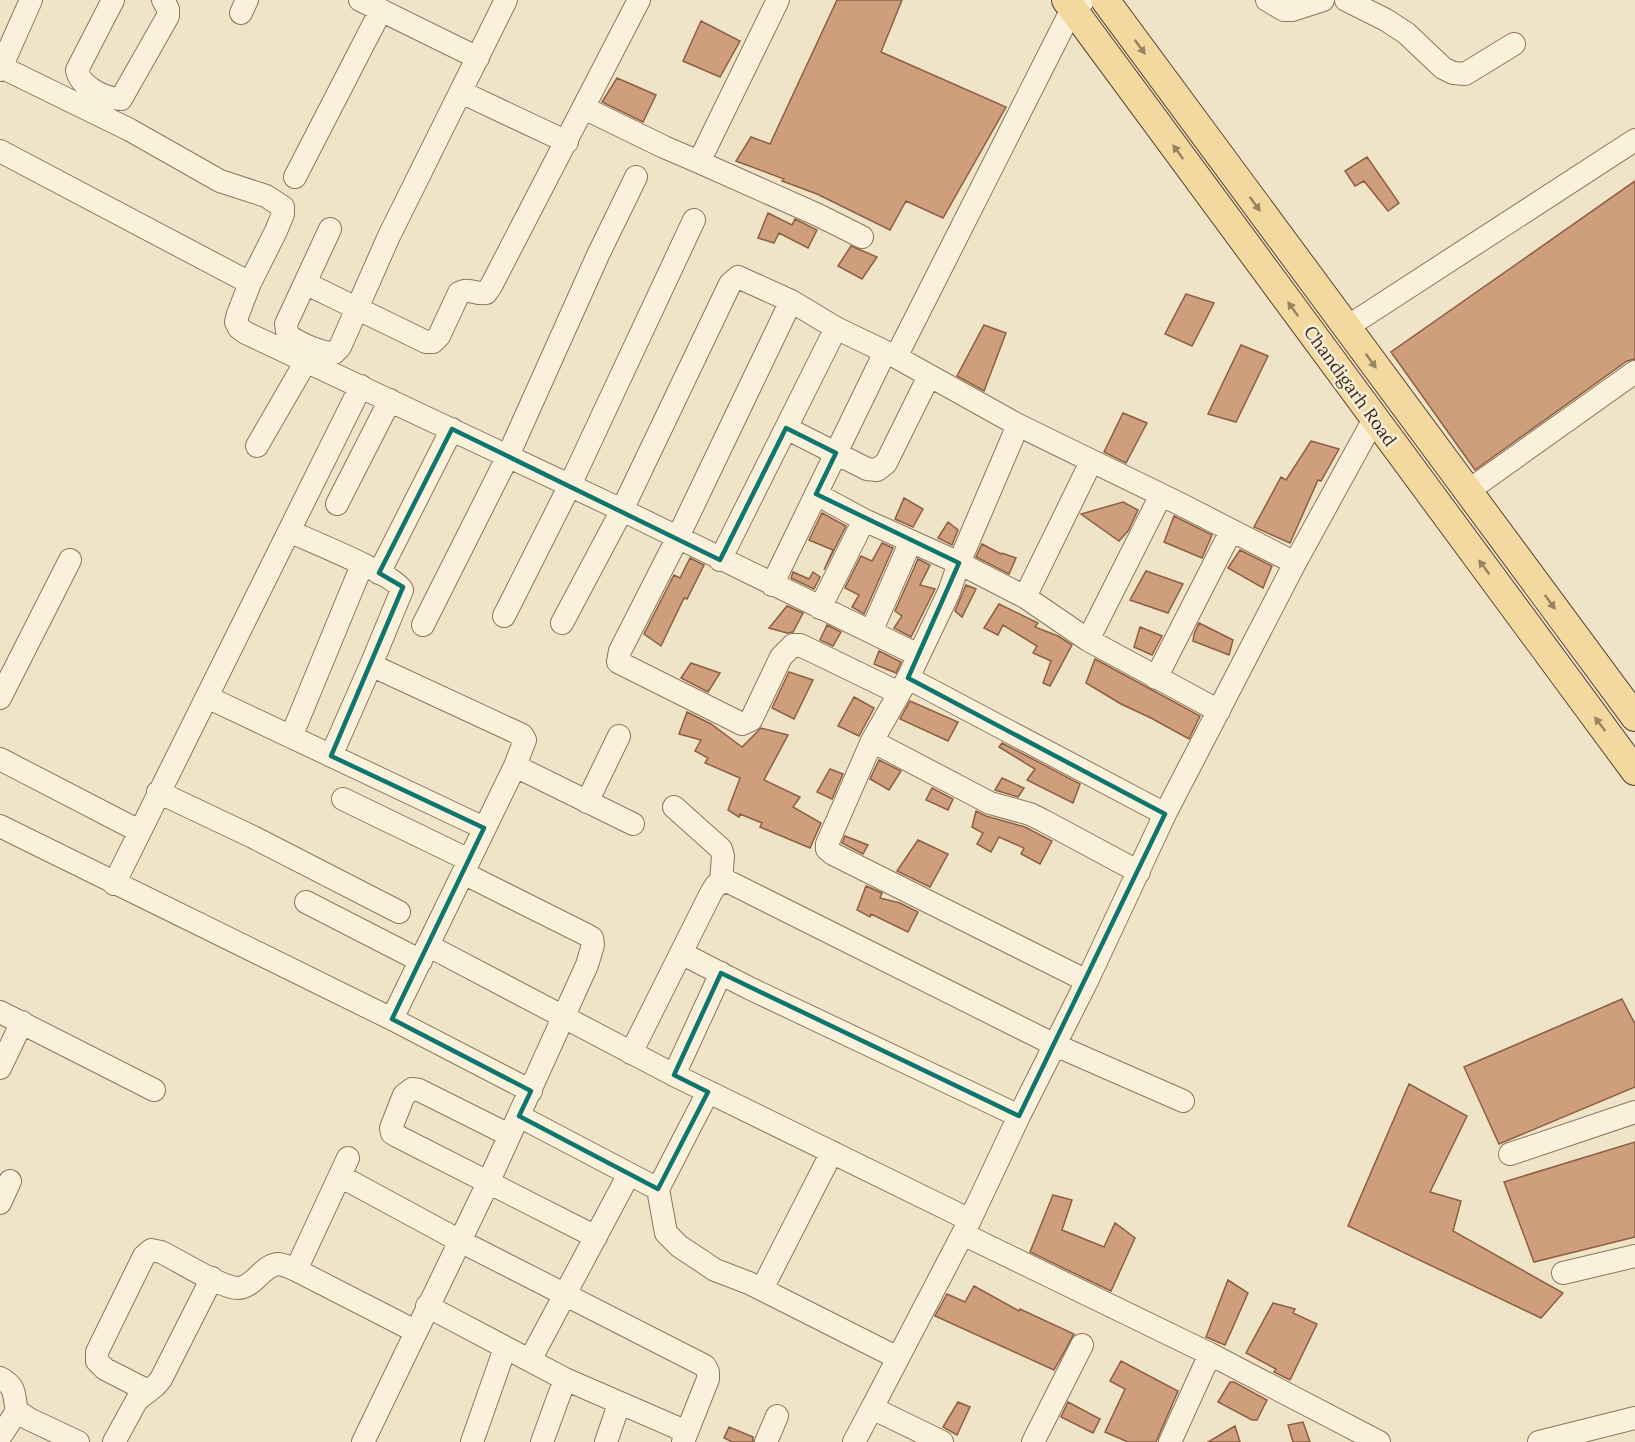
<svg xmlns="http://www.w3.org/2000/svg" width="1635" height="1442" viewBox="0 0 1635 1442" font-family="Lora,serif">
  <rect width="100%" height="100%" fill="#f0e4c8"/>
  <path fill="#cf9f7d" stroke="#8d5f41" stroke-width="1.5" d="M837 0H902L881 52 1006 107 943 218 906 201 890 230 817 194 782 181 784 179 736 161 751 137 770 144Z
    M701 21 740 41 720 77 683 61Z
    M617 78 656 95 643 122 602 102Z
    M1367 157 1399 203 1388 211 1364 181 1355 186 1345 171Z
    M1635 181V359L1627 361 1475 470 1391 352Z
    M768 213 792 225 795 219 817 230 808 248 779 233 774 243 758 238Z
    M851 246 877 257 862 279 838 266Z
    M1186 294 1214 303 1192 346 1165 334Z
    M984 325 1006 333 984 391 957 376Z
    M1241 345 1268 356 1236 422 1208 414Z
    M1123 413 1147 423 1126 463 1104 452Z
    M1311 441 1339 449 1321 481 1318 480 1290 543 1254 527 1281 477 1286 480Z
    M904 498 923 509 913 527 895 519Z
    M1123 502 1138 510 1128 531 1119 541 1081 514Z
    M822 513 846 526 824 570 833 550 809 540Z
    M1174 516 1212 535 1202 558 1164 542Z
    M948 522 958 530 952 545 938 538Z
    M882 543 893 548 864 614 852 607 859 595 845 588 861 556 872 561Z
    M982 544 1001 554 1002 553 1016 558 1009 574 976 557Z
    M1240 550 1272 566 1263 588 1228 568Z
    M690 558 704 565 687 599 684 598 661 646 644 634 674 575 680 578Z
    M918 559 930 565 920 585 935 589 911 637 894 628 902 616 895 611Z
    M1146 571 1183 584 1168 613 1130 600Z
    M793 572 809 579 813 572 820 577 814 589 791 578Z
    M966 585 976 589 962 617 955 611Z
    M999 604 1038 623 1035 627 1058 636 1072 645 1050 686 1043 683 1051 661 1033 653 1037 646 1003 625 998 635 984 628Z
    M787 606 803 613 793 632 787 633 769 628Z
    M1199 623 1233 640 1229 655 1193 641 1194 634Z
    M827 625 841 632 833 646 820 640Z
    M1140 627 1162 636 1152 655 1134 647Z
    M879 651 901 662 896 673 874 664Z
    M1095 659 1200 716 1189 739 1151 718 1121 704 1086 683Z
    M691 663 720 673 708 692 681 678Z
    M789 672 813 680 794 719 772 708Z
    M854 697 874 708 859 736 838 726Z
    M910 701 958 722 948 741 900 719Z
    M687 712 711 724 742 747 761 728 788 735 764 780 800 797 793 807 821 823 810 848 760 827 762 823 740 814 739 817 728 810 740 778 705 763 708 758 695 751 701 740 679 734Z
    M1002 743 1080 784 1073 803 1027 780 1035 769 999 747Z
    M879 760 901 771 889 790 870 779Z
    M830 769 843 774 832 799 817 792Z
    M1002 778 1024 788 1018 797 995 790Z
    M932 788 953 799 948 810 926 800Z
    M976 811 986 816 1025 827 1052 841 1040 864 1021 854 1024 848 999 837 991 852 977 844 983 833 972 827Z
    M845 836 868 845 863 854 842 843Z
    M918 840 948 854 930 887 897 871Z
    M866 886 882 893 880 898 900 903 918 912 908 932 871 914 870 917 857 910Z
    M1622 999 1635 1024V1087L1499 1144 1464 1067Z
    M1409 1084 1467 1116 1430 1192 1461 1201 1453 1231 1563 1293 1541 1318 1348 1226Z
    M1635 1142V1237L1534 1262 1504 1182Z
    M1053 1195 1072 1200 1062 1230 1104 1247 1115 1223 1135 1238 1111 1291 1030 1252Z
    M1228 1280 1248 1293 1225 1345 1206 1337Z
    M974 1286 1019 1311 1020 1309 1074 1334 1054 1370 935 1316 947 1294 965 1302Z
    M1273 1303 1295 1309 1293 1313 1317 1324 1290 1380 1274 1372 1276 1369 1246 1353Z
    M1121 1361 1178 1391 1156 1442H1128L1105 1432 1125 1389 1110 1381Z
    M1230 1382H1234L1267 1400 1257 1420H1252L1218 1402Z
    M958 1402 970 1407 957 1435 943 1427Z
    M1068 1402 1100 1419 1093 1433 1061 1417Z
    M1303 1422 1310 1442H1293L1288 1425Z
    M1235 1426 1240 1442H1208Z
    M729 1427 753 1437V1442H732L724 1438Z"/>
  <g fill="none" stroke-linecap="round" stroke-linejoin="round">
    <defs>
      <path id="minor" d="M113 0 77 70C80 87 106 99 121 99L168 16V9L163 0
        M360 0 478 58
        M778 0 699 162 818 215 862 237
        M1267 0 1284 10H1292L1323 0
        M1346 0 1386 20 1406 33 1443 68 1453 73 1465 74 1514 44
        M241 13 247 0
        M1 67 130 130 220 181 266 196 283 207V214L276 231 250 283 238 314 236 322 239 328 246 333 622 510 918 655
        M0 70 31 0
        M461 92 567 142
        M584 108 664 147 699 162
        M0 151 250 283
        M295 177 381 10
        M330 229 286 324C287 328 286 330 288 334 293 342 325 354 334 353L340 347 389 236 506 0
        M305 283 426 342H433L439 336 459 293C469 287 476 295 486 293L491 286 639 0
        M791 301 677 539 620 651 618 662 742 724 751 720 781 657 793 645H800L899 693
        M1347 327 1635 140
        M896 357 1072 9 1083 1
        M1018 425 959 563 949 592 908 678 872 741 827 844V849L833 854 1087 981
        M786 428 867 469 877 470 886 463 929 376
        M257 446 306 361
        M1468 491 1635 372
        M816 494 864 520 959 563 1025 597 1088 640 1219 711
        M337 504 390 400
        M289 531C308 540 396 575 402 590L371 665 522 735 525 740 515 766 392 1019
        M720 560 836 328
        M379 573 452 429
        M772 585 885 352
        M1025 597 1091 462
        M820 608 864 520
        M504 616 570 485 694 220
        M562 623 622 510 730 284 738 277 791 301 836 328 896 357 1018 425 1182 505 1295 563
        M423 625 507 458 598 255 636 177
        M871 632 911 541
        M1088 640 1161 495
        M908 678 1165 814
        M1156 678 1231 531
        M207 697 484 828
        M0 698 70 560
        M291 737 362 565
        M872 741 990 803 1030 814 1044 821 1139 872
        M331 756 371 665
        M0 759 139 831
        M515 766 633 824
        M158 792 253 837 399 912
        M343 799 469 860
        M587 802 619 736
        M674 807 721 849 723 856 721 882
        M0 826 392 1019 531 1091
        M114 884 361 386
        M306 902 421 961
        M429 946 674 1075 970 1220
        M681 953 749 988 1019 1116
        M0 1012 154 1090
        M631 1053 711 893 716 885 727 881 1055 1045 1183 1101
        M0 1068 22 1022
        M674 1075 721 973
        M519 1116 658 1189 708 1092
        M509 1135 419 1090 412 1089 404 1095 391 1128 392 1133 397 1136 596 1237
        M1510 1154 1635 1112
        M340 1176 460 1241 705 1366 708 1372V1379L683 1442
        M658 1189 666 1233 679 1246 715 1270 749 1283 898 1358
        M0 1203 10 1181
        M963 1234 1210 1354 1379 1442
        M296 1270 348 1158
        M1563 1273 1635 1256
        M762 1289 832 1152
        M427 1306 565 1379 687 1432
        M530 1360 629 1174
        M0 1378C17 1387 13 1394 17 1411L29 1419 78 1442
        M148 1391 105 1369 97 1361V1352L144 1256 151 1250 161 1252C178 1260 221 1288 238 1288 255 1287 261 1266 278 1264 283 1264 291 1268 296 1270L415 1331
        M0 1437 17 1411
        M114 1442 137 1400 156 1385 161 1379 212 1278
        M363 1442 488 1183 587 965 593 945 592 938 585 934 463 873
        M472 1442 505 1348
        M542 1442 565 1379
        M606 1442 619 1404
        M766 1442 777 1416
        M854 1442 872 1408
        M942 1442 872 1408 970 1220 1019 1116 1087 981 1165 814 1295 563 1374 419
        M1033 1442 1082 1345
        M1170 1442 1210 1354
        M1539 1442 1635 1418"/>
      <path id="major" d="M1066 0 1635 771
        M1105 0 1635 717"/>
    </defs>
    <use href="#minor" stroke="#8d765c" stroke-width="24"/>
    <use href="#major" stroke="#5b4430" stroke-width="30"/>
    <use href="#minor" stroke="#faf1dc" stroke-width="22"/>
    <use href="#major" stroke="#f3d9a0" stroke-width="28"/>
  </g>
  <defs><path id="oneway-solid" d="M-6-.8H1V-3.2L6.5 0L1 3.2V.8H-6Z" transform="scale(1.5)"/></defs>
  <g fill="#988460">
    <use href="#oneway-solid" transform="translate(1140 47) rotate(54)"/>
    <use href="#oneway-solid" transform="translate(1178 152) rotate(-126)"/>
    <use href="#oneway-solid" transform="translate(1255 204) rotate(54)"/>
    <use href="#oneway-solid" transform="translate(1293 309) rotate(-126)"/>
    <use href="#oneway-solid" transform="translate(1371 361) rotate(54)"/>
    <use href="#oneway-solid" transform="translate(1484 567) rotate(-127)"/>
    <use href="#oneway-solid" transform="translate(1550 602) rotate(54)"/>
    <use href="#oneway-solid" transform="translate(1600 724) rotate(-127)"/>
  </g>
  <path fill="none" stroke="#0f766e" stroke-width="4.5" stroke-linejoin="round" d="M786 428 836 453 816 494 959 563 908 678 1165 814 1019 1116 721 973 674 1075 708 1092 658 1189 519 1116 531 1091 392 1019 484 828 331 756 403 587 379 573 452 429 720 560Z"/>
  <g text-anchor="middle" stroke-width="5" stroke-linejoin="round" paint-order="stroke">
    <g font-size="18" fill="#3d2e20" stroke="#f7eed8">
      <text transform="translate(1350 386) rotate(54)" y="6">Chandigarh Road</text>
    </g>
  </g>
</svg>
